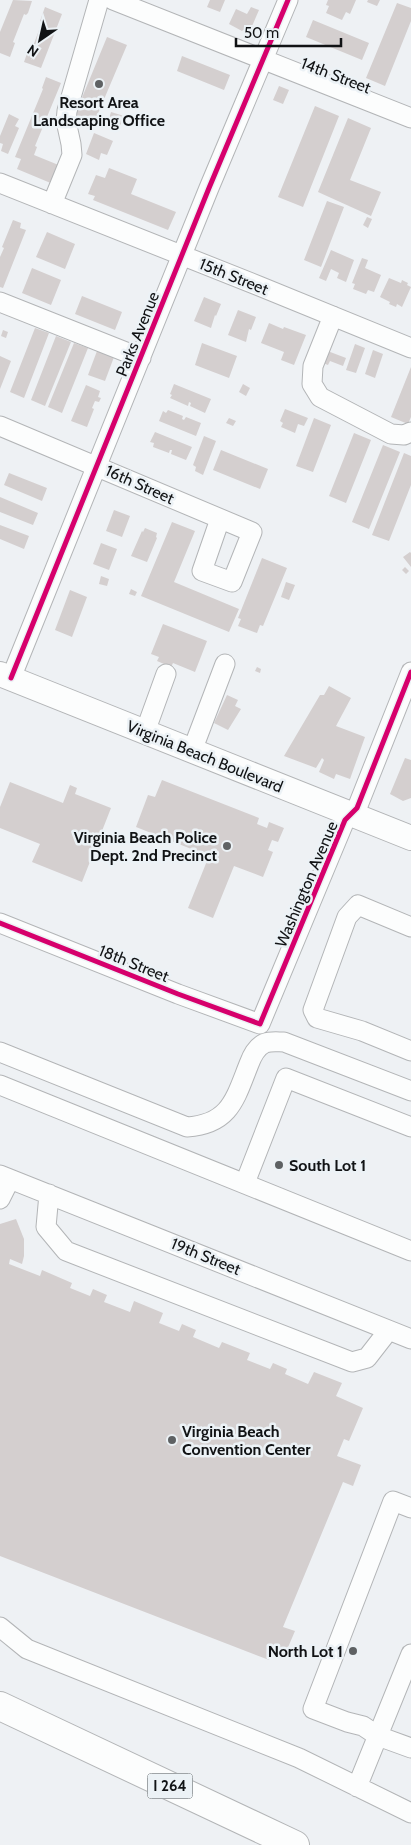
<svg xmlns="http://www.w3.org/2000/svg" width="411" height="1845" viewBox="0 0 411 1845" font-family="Cabin,sans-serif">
  <rect width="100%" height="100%" fill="#eef1f4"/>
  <path fill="#d4cfcf" d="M13 0 32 1 28 13 26 15 24 14 13 42 15 43 10 57 0 53V32Z
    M210 0H225L220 12 207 7Z
    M328 0H356L350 14 346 12 342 20 326 13 329 6 326 5Z
    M368 0H380L377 6 367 2Z
    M397 3 411 8V21L385 86 366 78Z
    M45 7 62 14 41 68 24 62 29 48 32 49 42 22 40 21Z
    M251 7 259 10 249 33 243 30 242 31 229 24 236 9 247 14Z
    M313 20 369 43 362 60 306 37Z
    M107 37 127 45 91 130 72 122Z
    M182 56 230 75 224 90 177 71Z
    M46 77 61 83 35 146 37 147 34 155 61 166 53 184 17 169 21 159 15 157 43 89 42 88Z
    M279 86 289 90 283 104 273 100Z
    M315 106 339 116 303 207 278 197Z
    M111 112 124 116 120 126 108 122Z
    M9 114 19 119 15 126 19 128 8 154 1 151 3 144 0 143V136Z
    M348 118 371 128 350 180 381 192 371 216 318 192Z
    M94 133 113 141 107 155 101 153 99 160 86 154Z
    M109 168 137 179 131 194 176 212 168 230 93 200 95 196 88 194 96 175 105 178Z
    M327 201 344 207 321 267 304 260Z
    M367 217 372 219 368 228 363 225Z
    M13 220 21 223 20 228 26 230 3 288 0 287V257L4 248 2 247Z
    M47 232 75 244 65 269 36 257Z
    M331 250 354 260 346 282 337 278 339 273 331 269 326 281 319 278Z
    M362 258 368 260 365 268 381 275 374 292 368 290 366 294 353 289 355 284 352 283Z
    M32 268 61 280 51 305 22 293Z
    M389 278 401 283 402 280 408 283 407 285 411 287 402 307 397 304 396 307 389 304 390 302 380 297Z
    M82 296 122 312 115 330 75 314Z
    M204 297 221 304 216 316 215 315 211 328 194 321Z
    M238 310 256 317 251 330 249 329 246 342 228 335Z
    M269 323 283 329 284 327 306 335 294 365 281 360 284 352 261 343Z
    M35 328 49 333 24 398 10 392Z
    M3 330 8 332 6 338 1 336Z
    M56 336 71 342 45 406 31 400Z
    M74 343 88 348 62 413 48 407Z
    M202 343 237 356 229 378 195 365Z
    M355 344 365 348 356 373 346 370Z
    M325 350 346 358 343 366 330 361 328 365 320 362Z
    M373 350 383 354 375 378 365 374Z
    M97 351 114 357 105 381 88 375Z
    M0 356 11 361 0 389Z
    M411 367V417L408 424 391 417Z
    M174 384 211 399 205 413 190 406 191 403 189 402 188 406 170 398 172 395 170 394Z
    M243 384 250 388 246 396 239 392Z
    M86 385 100 391 98 397 101 398 99 402 95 401 92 408 94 409 87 427 71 421Z
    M285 409 308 418 304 426 298 424 295 433 281 427 283 423 280 421Z
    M168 410 183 416 182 419 184 420 186 417 201 423 196 436 159 421 163 411 166 413Z
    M229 418 236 421 233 426 226 423Z
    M314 418 331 425 313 472 296 466Z
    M155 432 192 447 186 460 171 454 172 450H170L169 453 153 447 154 443 150 442Z
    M354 433 371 440 346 503 329 496Z
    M204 436 216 441 203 475 195 471 196 467 193 465Z
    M383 445 400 452 369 529 352 522Z
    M221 450 268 469 260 489 213 470Z
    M404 453 411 456V485L389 541 372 535Z
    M9 473 47 488 42 501 4 485Z
    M0 497 38 513 33 525 0 512Z
    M114 510 130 516 122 537 106 531Z
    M172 522 195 531 174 582 239 609 229 632 141 596Z
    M0 525 29 536 24 549 0 539Z
    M145 528 157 533 156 537 157 538 147 562 131 556 142 531 143 532Z
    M101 543 117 549 109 570 93 564Z
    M410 552 411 553V567L403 557Z
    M262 558 287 568 263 626 260 625 257 633 238 626 241 619 238 618Z
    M405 567 409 571 406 574 402 570Z
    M101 576 109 579 107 586 99 584Z
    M286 582 295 585 289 600 281 597Z
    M131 589 137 592 135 596 129 594Z
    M70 590 87 597 72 637 55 630Z
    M163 624 207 641 195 672 173 663 171 667 157 661 159 657 151 654Z
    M257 667 261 669 260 673 255 671Z
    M329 686 351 698 336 726 365 737 350 779 336 774 334 779 319 772 324 760 322 758 316 768 284 756 320 695H324Z
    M227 695 238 700 235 706 241 709 228 730 214 723Z
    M405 758 411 760V798L403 801 390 794Z
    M162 780 259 818 257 824 267 828 269 822 284 828 278 842 272 840 268 850 273 852 263 877 234 866 213 918 188 908 209 856 136 827 148 795 155 797Z
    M10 782 63 803 70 785 77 788 75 794 111 808 82 882 32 862 40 844 0 828V807Z
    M16 1219 24 1239V1256L22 1264 10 1259 9 1264 40 1276 42 1270 72 1283 70 1288 90 1296 93 1289 107 1295 104 1302 130 1312 134 1301 163 1313 159 1323 179 1331 182 1324 196 1330 193 1337 219 1348 222 1342 250 1353 247 1360 270 1369 273 1363 287 1369 285 1374 308 1384 314 1372 342 1383 336 1396 363 1408 349 1441 344 1439 337 1456 361 1465 353 1486 343 1482 283 1627 295 1631 286 1652 274 1648 269 1660 0 1556V1224Z"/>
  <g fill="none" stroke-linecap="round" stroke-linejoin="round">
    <defs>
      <path id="minor" d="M113 0 411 118
        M0 183 259 286 411 348
        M52 204 72 155 71 144 66 121 67 111 99 0
        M0 302 141 358
        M333 316 313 366 312 384 320 397 391 434 404 435 411 432
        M0 426 252 532 232 582 202 571 220 519
        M11 678 209 188 288 0
        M145 732 166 674
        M192 751 225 664
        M0 923 178 994 260 1024 345 820 357 808 411 672
        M411 927 358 905 347 917 313 1010 317 1018 362 1031 411 1051
        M0 1052 187 1127C230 1124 235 1099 249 1064 252 1056 256 1047 265 1043 271 1041 278 1042 284 1042L411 1091
        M0 1085 411 1251
        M0 1175 411 1339
        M245 1183 286 1078 411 1127
        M49 1194 46 1227 66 1251 352 1362 367 1358 388 1331
        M0 1199 10 1179
        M411 1508 393 1501 313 1709 347 1722 363 1726 378 1736 411 1748
        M0 1627 27 1649 299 1758 411 1813
        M357 1787 411 1654"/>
      <path id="major" d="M0 674 411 838"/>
      <path id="highway" d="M0 1706 295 1845"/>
    </defs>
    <use href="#minor" stroke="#b3b5b7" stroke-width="21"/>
    <use href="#major" stroke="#b3b5b7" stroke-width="26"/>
    <use href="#highway" stroke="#b3b5b7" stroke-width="30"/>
    <use href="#minor" stroke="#fcfdfd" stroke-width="19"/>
    <use href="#major" stroke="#fcfdfd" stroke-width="24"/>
    <use href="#highway" stroke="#fcfdfd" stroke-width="28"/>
    <defs>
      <path id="cycleway" d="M11 678 209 188 288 0
        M0 923 178 994 260 1024 345 820 357 808 411 672"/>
    </defs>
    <use href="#cycleway" stroke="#ecf2f6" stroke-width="8"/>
    <use href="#cycleway" stroke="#d6006c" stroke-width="5"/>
  </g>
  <g fill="#5e6163" stroke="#ecf2f6" stroke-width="2">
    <circle cx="99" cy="84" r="5"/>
    <circle cx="227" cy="846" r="5"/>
    <circle cx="279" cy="1165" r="5"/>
    <circle cx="172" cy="1440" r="5"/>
    <circle cx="353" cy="1651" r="5"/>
  </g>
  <g text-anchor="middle" stroke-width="5" stroke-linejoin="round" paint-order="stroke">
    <rect fill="#ecf2f6" stroke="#535658" stroke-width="1" x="147.5" y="1773.5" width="45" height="25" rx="4"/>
    <g font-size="15" font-weight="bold" fill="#111315">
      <text x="170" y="1791">I 264</text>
    </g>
    <g font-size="16" fill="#111315" stroke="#ecf2f6">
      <text transform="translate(336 75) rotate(21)" y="6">14th Street</text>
      <text transform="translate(234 276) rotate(22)" y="6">15th Street</text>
      <text transform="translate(137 334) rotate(-68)" y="6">Parks Avenue</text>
      <text transform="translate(140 484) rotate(24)" y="6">16th Street</text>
      <text transform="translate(205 756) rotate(22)" y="6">Virginia Beach Boulevard</text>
      <text transform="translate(306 884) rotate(-67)" y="6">Washington Avenue</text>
      <text transform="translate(134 963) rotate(22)" y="6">18th Street</text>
      <text transform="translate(206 1256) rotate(22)" y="6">19th Street</text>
    </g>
    <g font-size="16" font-weight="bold" fill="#111315" stroke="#ecf2f6" text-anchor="end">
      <text x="99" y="108" text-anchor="middle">Resort Area<tspan x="99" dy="18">Landscaping Office</tspan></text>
      <text x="217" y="843">Virginia Beach Police<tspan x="217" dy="18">Dept. 2nd Precinct</tspan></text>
      <text x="289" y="1171" text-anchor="start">South Lot 1</text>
      <text x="182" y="1437" text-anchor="start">Virginia Beach<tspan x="182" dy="18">Convention Center</tspan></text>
      <text x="343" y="1657">North Lot 1</text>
    </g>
  </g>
  <g transform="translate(40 40) rotate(214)" stroke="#ecf2f6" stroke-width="4" paint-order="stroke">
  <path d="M0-4L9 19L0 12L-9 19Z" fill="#111315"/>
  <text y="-8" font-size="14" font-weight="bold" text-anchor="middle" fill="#111315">N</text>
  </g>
  <path d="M236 38v8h105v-8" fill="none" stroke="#111315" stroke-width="2.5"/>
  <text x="244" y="38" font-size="15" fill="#111315" stroke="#ecf2f6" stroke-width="4" paint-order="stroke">50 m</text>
</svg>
